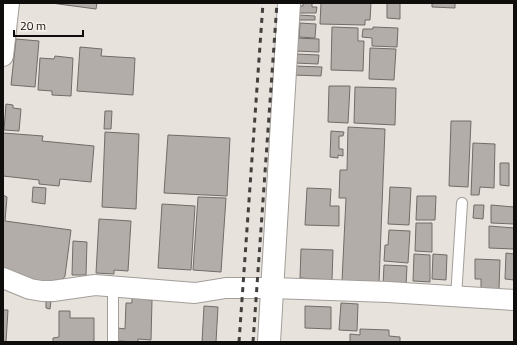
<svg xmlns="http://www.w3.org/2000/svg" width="517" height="345" viewBox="0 0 517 345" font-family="'Titillium Web',sans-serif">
  <rect width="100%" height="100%" fill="#e8e2dd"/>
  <path fill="#b3ada9" stroke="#726c68" d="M51 3H97L96 9Z
    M303 3H312V7H317L316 13H297L298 6H303Z
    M321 3H371L370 20H365V25L320 24Z
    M387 3H400V19L387 18Z
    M432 3H455V8L432 7Z
    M299 15 315 16V20H298Z
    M300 23 316 24 315 38 299 37Z
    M332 27 358 28V41H364L363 71 331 70Z
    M373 27 398 28 397 47 372 46V38L362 37 363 29H373Z
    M296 38 319 39V52L295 51Z
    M16 39 39 41 35 87 11 85Z
    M80 47 102 49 101 56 135 58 133 95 77 91Z
    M370 48 396 49 394 80 369 79Z
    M295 54 319 55 318 64 295 63Z
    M55 56 73 58 71 96 52 95V91L38 90 40 58 54 59Z
    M294 66 322 67 321 76 293 75Z
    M329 86H350L348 123 328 122Z
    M355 87 396 88 395 125 354 123Z
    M6 104 13 105V108L21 109 19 131 4 130Z
    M105 111H112L111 129H104Z
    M451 121H471L468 187 449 186Z
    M348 127 385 129 379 283 342 281 346 198H339L340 170H347Z
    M331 131 344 132 343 136H339V149H343V156L338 155V158L330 157Z
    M105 132 139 134 136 209 102 207Z
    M3 133 43 136 42 141 94 146 91 182 60 179 59 186 39 184V180L3 176Z
    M168 135 230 138 227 196 164 193Z
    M473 143 495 144 494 188 480 187 479 195H471Z
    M500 163H509V186L500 185Z
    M33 187 46 188 45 204 32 202Z
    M390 187 411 188 409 225 388 224Z
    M307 188 331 189 330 206H339V226L305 225Z
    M3 195 7 197 5 221 71 230 65 276 63 279 39 283 3 269Z
    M417 196H436L435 220H416Z
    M198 197 226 198 221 272 193 270Z
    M162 204 195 206 191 270 158 268Z
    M474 205H484L483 219 473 218Z
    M491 205 514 207V224L491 223Z
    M99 219 131 221 128 271 114 270V274L96 273Z
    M416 223H432V252L415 251Z
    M489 226 514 228V249L489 248Z
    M389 230 410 231 408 263 384 261 385 245H388Z
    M73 241 87 242 86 275H72Z
    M301 249 333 250 332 280 300 278Z
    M506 253 514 254V280L505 279Z
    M414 254 430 255V282L413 281Z
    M433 254 447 255 446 280 432 279Z
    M475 259 500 260 499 289 481 288V279H475Z
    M384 265 407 266 406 286 383 285Z
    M132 295 148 297V300H152L151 340 138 339V342L118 341V328L125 329 126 303H132Z
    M46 300 51 301 50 309 46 308Z
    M341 303 358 304 357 331 339 330Z
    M204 306 218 307 216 342H202Z
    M305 306 331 307V329L305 328Z
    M3 310H8L6 342H3Z
    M59 311H70V318H94V342H53V338L59 337Z
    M360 329 389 330V336L400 337V342H350V334L360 335Z"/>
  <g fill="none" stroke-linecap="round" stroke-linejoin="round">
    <defs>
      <path id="service" d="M456 297 462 203
        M113 341V285"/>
      <path id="minor" d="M3 56 9 3
        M3 278 30 289 42 291H53L95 285 195 293 226 288H272L388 292 514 300"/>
      <path id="tertiary" d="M269 342 289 3"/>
    </defs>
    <use href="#service" stroke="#a39e99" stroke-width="12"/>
    <use href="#minor" stroke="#a39e99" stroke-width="22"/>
    <use href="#tertiary" stroke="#a39e99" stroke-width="24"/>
    <use href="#service" stroke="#fff" stroke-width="10"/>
    <use href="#minor" stroke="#fff" stroke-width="20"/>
    <use href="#tertiary" stroke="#fff" stroke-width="22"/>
    <path stroke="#423f3d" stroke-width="3" stroke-dasharray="5 5" stroke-linecap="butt" d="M239 342 263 3
      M253 342 277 3"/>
  </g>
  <rect width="517" height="345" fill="none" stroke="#100e0d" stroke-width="8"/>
  <path d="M14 30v6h69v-6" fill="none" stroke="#100e0d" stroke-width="2"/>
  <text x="20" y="30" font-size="12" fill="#100e0d" stroke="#f5f0ea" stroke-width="3" paint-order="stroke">20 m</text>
</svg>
